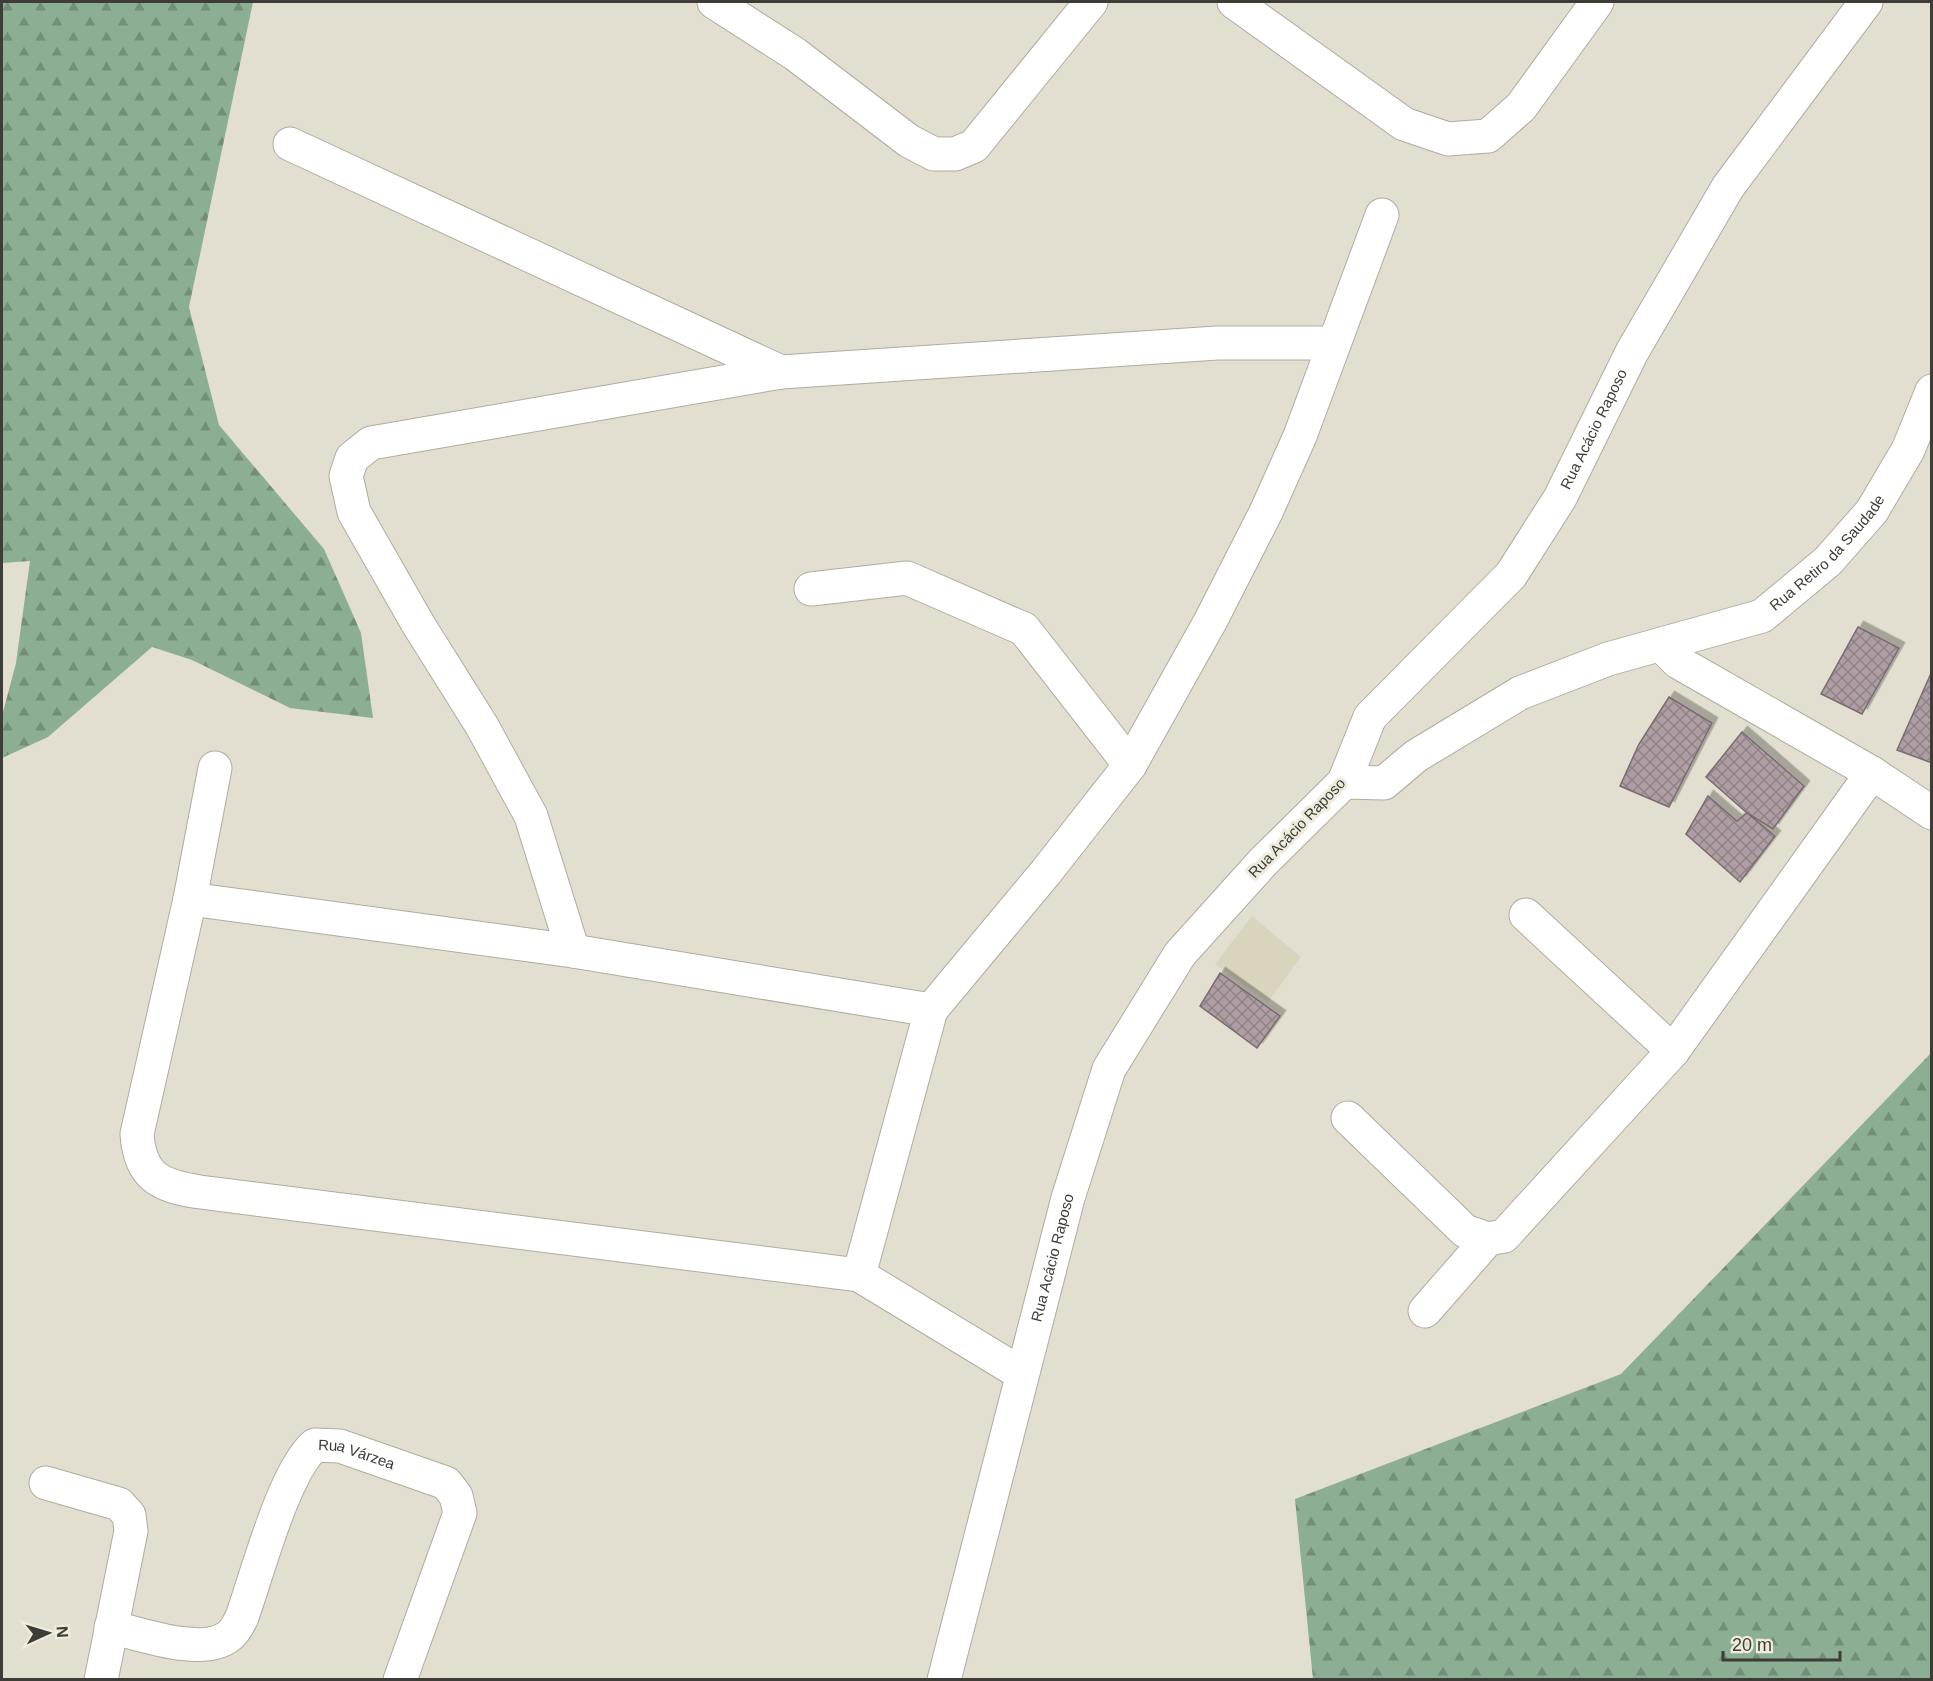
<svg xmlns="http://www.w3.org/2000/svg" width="1933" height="1681" viewBox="0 0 1933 1681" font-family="Helvetica,sans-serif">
  <defs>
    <pattern id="forest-firs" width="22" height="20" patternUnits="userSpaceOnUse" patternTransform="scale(1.5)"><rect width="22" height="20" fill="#8cae93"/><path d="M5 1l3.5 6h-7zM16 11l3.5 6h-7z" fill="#748f79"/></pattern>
    <pattern id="building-cross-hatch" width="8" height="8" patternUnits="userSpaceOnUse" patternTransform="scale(1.5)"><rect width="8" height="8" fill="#ae9ea3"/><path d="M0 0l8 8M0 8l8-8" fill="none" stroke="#8f8286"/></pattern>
    <filter id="shadow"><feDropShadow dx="5.5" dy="-5.5" stdDeviation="0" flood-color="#0004"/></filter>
  </defs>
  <rect width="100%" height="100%" fill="#e2dfd0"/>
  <path fill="#d9d4be" d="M1252 916 1301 957 1268 1002 1215 964Z"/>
  <path fill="url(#forest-firs)" d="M2 2H253L189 307 219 425 324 549 361 633 373 718 290 708 192 660 152 647 48 737 2 758V716L16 663 30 561 2 563Z
    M1931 1053V1679H1313L1295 1499 1621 1374Z"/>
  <path fill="url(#building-cross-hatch)" stroke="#7a6b70" stroke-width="1.5" filter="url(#shadow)" d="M1858 627 1899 648 1862 714 1821 694Z
    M1932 671V763L1897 750Z
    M1669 697 1712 723 1669 807 1620 786 1639 744Z
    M1742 732 1804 786 1773 829 1747 813 1706 777Z
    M1708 796 1737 821 1747 813 1775 836 1740 882 1686 834Z
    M1220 973 1280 1016 1257 1048 1200 1006Z"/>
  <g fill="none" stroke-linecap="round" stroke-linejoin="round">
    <defs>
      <g id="minor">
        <path d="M714 2 795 54 909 141 934 154H955L974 146 1091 2"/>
        <path d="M1234 2 1404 124 1448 139 1488 136 1521 107 1597 2"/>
        <path d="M290 144 781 372"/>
        <path d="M811 589 907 578 1024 629 1130 765"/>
        <path d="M1662 646 1678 662 1872 773 1932 813"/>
        <path d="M215 768 190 899 137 1134C140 1177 160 1186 200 1192L859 1275 1022 1374"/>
        <path id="s1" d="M1344 782 1384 783 1416 756 1520 693 1608 659 1762 616 1828 561 1872 511 1908 450 1932 391"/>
        <path d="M190 899 573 951 931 1010"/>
        <path d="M1526 915 1673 1051"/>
        <path d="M573 951 531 816 482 726 418 624 354 512 346 476 352 458 371 443 781 372 1217 343H1332"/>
        <path d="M1348 1118 1465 1231 1488 1239 1504 1236 1673 1051 1872 773"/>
        <path d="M859 1275 931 1010 1046 872 1130 765 1211 620 1266 512 1300 436 1382 215"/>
        <path d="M1425 1311 1488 1239"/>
        <path d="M46 1483 119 1504 129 1515 131 1531 101 1680"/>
        <path id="s2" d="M111 1627C141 1634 203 1657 229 1636 235 1632 239 1623 242 1617 257 1575 284 1471 315 1445L340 1446 446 1483 456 1496 460 1513 400 1680"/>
        <path id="s3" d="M944 1680 1068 1198 1109 1069 1180 954 1263 862 1344 782 1370 717 1511 575 1560 498 1632 352 1728 187 1866 2"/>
      </g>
    </defs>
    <use href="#minor" stroke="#afac9e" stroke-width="35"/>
    <use href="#minor" stroke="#fff" stroke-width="33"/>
  </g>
  <g text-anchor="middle" stroke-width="6" stroke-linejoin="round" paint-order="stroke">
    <g font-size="15" fill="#3d3c36" stroke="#efecdd">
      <text dy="5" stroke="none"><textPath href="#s3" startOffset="1444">Rua Acácio Raposo</textPath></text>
      <text dy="5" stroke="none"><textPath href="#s1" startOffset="549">Rua Retiro da Saudade</textPath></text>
      <text transform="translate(1297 828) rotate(-46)" y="5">Rua Acácio Raposo</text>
      <text dy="5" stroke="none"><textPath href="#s3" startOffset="436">Rua Acácio Raposo</textPath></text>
      <text dy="5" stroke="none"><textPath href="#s2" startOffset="376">Rua Várzea</textPath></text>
    </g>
  </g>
  <rect width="1933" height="1681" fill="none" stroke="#3d3c36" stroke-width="6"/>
  <g transform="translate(48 1633) rotate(86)" stroke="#efecdd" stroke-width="4.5" paint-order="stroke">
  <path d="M0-4.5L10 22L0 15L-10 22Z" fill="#3d3c36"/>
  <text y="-9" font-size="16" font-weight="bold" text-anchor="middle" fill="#3d3c36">N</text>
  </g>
  <path d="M1723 1651v9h117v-9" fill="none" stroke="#3d3c36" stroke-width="3"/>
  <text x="1732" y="1651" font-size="18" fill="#3d3c36" stroke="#efecdd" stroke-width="4.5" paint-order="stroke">20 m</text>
</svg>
